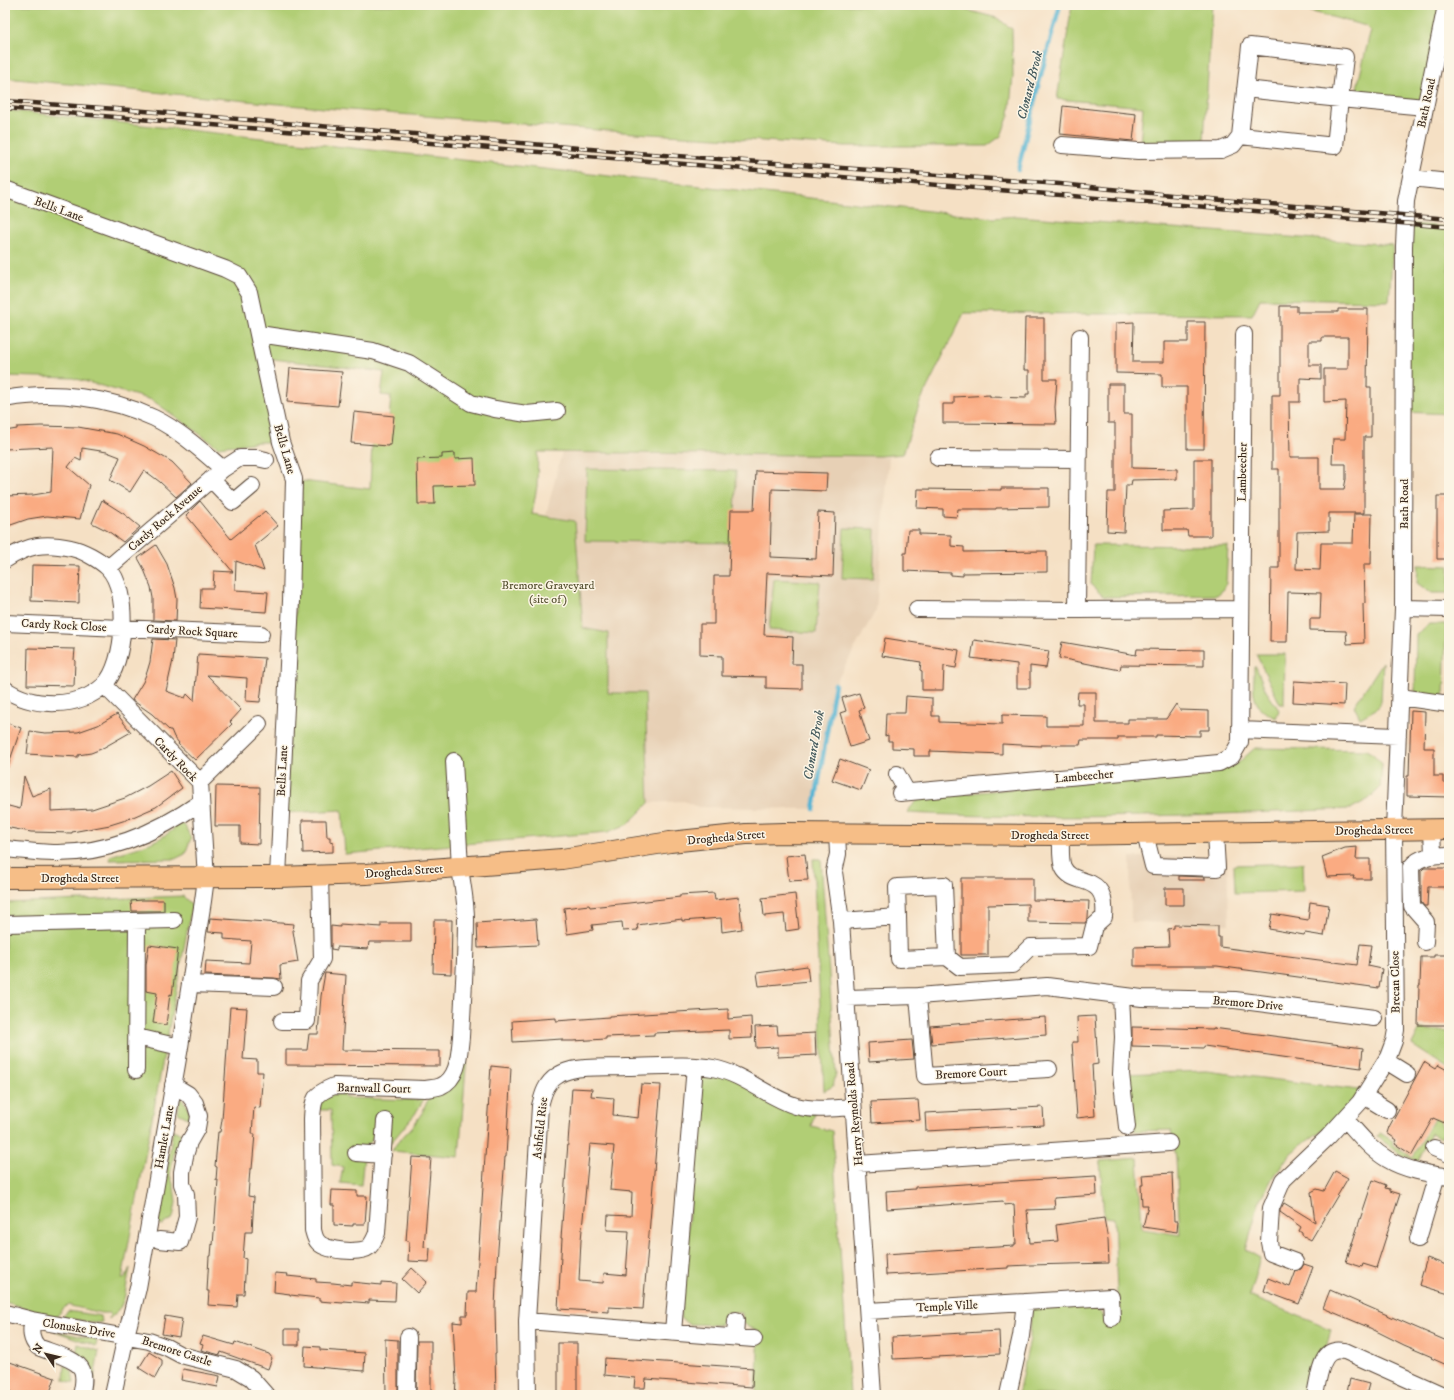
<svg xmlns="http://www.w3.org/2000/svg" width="1454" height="1400" viewBox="0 0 1454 1400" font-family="'IM FELL DW Pica',serif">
  <rect width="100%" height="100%" fill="#fcf5e5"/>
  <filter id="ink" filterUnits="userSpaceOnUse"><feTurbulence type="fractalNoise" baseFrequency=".025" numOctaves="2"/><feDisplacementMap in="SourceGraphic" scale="8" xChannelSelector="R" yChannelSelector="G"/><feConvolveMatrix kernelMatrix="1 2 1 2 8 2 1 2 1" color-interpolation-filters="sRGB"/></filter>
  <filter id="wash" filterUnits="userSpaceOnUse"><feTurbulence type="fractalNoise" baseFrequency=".012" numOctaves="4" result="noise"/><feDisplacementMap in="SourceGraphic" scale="16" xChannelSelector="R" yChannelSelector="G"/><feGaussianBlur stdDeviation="0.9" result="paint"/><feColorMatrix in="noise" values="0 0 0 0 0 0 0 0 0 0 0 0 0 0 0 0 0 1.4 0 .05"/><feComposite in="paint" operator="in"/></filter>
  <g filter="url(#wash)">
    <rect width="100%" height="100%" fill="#f5e0c4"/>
    <path fill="#e7d0b5" d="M562 452 889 457 876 610 835 684 814 809 697 807 684 801 649 803 645 693H608V633L583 628 575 521 546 515Z
      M1130 857H1227L1229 924 1131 922Z"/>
    <path fill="#b1ce74" stroke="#767c49" d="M5 5H947L997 18 1012 29 1013 76 1009 115 1001 136 987 146H845L635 133 300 106 5 78Z
      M1072 5H1212L1204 141 1140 145 1143 107 1057 99Z
      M1286 5H1446L1425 107 1362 101 1357 88 1369 37 1371 32 1366 26Z
      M5 110 993 218 1017 216 1393 245 1389 301 1260 299 1252 315 964 313 920 402 903 454 879 456 538 452 537 486 532 514 575 521 583 628 608 633V693H645L649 803 628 824 608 832 345 854 342 810 284 813 302 481 370 489 372 442 387 443 391 396 381 395 384 372 264 358 281 442H259L218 447 152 400 73 378 5 376Z
      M1404 223 1449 227V414L1404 412Z
      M587 469 736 471 735 543 585 541Z
      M844 528 875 529 873 579 842 578Z
      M1093 545 1228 546 1226 583 1224 589 1217 595 1104 597 1091 585Z
      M1418 565 1449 566V593H1431L1417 583Z
      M774 579 820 582 816 633 769 630Z
      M1429 624H1446L1444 698 1415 692 1416 635Z
      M1256 654H1285L1284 704H1280Z
      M1383 662 1381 702 1376 709 1360 718 1354 706Z
      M1254 667H1256L1266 691 1279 710 1276 718C1249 707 1254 692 1254 667Z
      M1255 748 1366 750 1373 754 1382 764 1380 788 1369 799 1350 809C1203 815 1055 821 908 813L910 808 920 798 1224 768 1238 763Z
      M177 821 185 826 191 838 185 854 175 859 110 860V856C132 849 156 844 174 829L172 825Z
      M813 859H821L836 1074 833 1086 824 1091Z
      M1303 863 1304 891 1235 893 1234 865Z
      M183 896 192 905 122 1279 125 1278 130 1268 124 1299 119 1310 109 1319 110 1313H101L67 1305 56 1317 5 1302V903Z
      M1420 1029 1449 1032V1069L1412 1045Z
      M468 1041 459 1157 392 1151 397 1143 413 1126 422 1113 431 1093Z
      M1206 1071 1367 1091 1345 1119 1322 1130 1291 1153 1274 1175 1259 1203 1246 1250 1260 1258 1249 1296 1331 1329 1315 1395H1018L1030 1339 1031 1311 1038 1305 1091 1303 1097 1306 1103 1317 1118 1315 1114 1218 1104 1217 1100 1161 1138 1158 1142 1229 1180 1235 1176 1158 1171 1130 1136 1131 1127 1127 1121 1074Z
      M735 1075 816 1109 811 1126 832 1131 850 1395H756L759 1331 748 1327 743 1322 742 1313 726 1312 724 1321 720 1325 688 1324 681 1318 699 1083 702 1078Z
      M344 1093 345 1098 418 1100 419 1094H427L415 1114 389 1145V1118L377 1117C375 1127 376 1142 365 1146L361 1185 340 1183 343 1167 332 1165 331 1110H320L319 1103 326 1096Z
      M180 1098C186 1103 189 1107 190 1115L188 1118 178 1113Z
      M1449 1103 1440 1121 1444 1132 1441 1139 1431 1134 1418 1161 1404 1156 1377 1137 1380 1133 1393 1141 1392 1144 1413 1157 1441 1106Z
      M173 1130 182 1134 174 1153 170 1175 174 1187 176 1202 173 1218 162 1225 158 1223Z
      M68 1311 101 1316 102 1322 94 1323 62 1317Z
      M55 1331 94 1339 97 1341 96 1346Z
      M78 1344 99 1351 91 1395H85L89 1368 85 1359 76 1354Z
      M65 1364 72 1371 74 1383 64 1380Z"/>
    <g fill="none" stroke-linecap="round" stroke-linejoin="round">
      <path stroke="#54b4d3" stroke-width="4.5" d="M1018 170 1038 86 1060 5
        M814 809 835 684"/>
    </g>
    <g id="blocks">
      <path fill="#faab82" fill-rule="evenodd" d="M1063 106 1136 114 1133 141 1060 134Z
        M1280 306H1297V312H1338V309H1368L1367 387H1371V437H1364V513H1329V531L1297 532 1296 569 1320 570 1321 543H1353L1354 514H1372L1371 564H1364L1365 603 1363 604 1364 643 1347 644 1346 631 1310 630V619H1320L1321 593 1288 592 1287 642H1270L1271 568H1279V469H1272V395H1280ZM1322 337H1348V369H1324V402L1346 401 1345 439H1333L1332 464H1346V479L1344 489H1319V457H1290L1289 402H1300V378L1321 379V365H1309V341H1322Z
        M1025 318H1044V379H1057L1055 407 1056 424 943 423V404H954V397L990 395V397L1026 398V394H1029V370H1024Z
        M1134 322 1133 362H1164V342H1188V322H1205L1204 449H1187V387H1162V374L1116 373V323Z
        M290 368 342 372 338 406 287 402Z
        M1108 384H1124V414H1132V468L1177 469V479L1132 480 1131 485H1126L1124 532 1107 531 1108 492H1115V423H1108Z
        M354 412 394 416 391 445H388V446L351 443Z
        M41 426 78 427 117 434 144 446 172 462 192 483 176 497 160 482 144 470 130 492 110 480 120 457 107 452 82 448 81 461 75 458 68 467 89 485 80 519 47 516 28 519 5 527V496L33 495 51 492 53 447 5 449V431L17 429V427Z
        M455 453V459L474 458 475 485 434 486 435 504H418L417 459 442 458V454Z
        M1194 459H1211V536H1188L1187 530H1163V511L1194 510Z
        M756 471 827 473 826 491 772 489 770 557 816 559 818 512 835 513 833 576 767 573 764 635 793 637 792 664H802V689L766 688V677L722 676V656L700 655V624H714V576H729L731 510H754Z
        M1001 488H1049V507L996 508V509H958L957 517 943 516V509L917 508 918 489 1001 490Z
        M1437 496H1449V559H1437Z
        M102 500 124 514 140 527 123 542 108 531 92 523Z
        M200 501 231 539 265 511 278 526 255 545 264 571 236 561 235 590 268 592 266 612 200 608 201 588H213L214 571 233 572 186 515Z
        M908 530H919V534L951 535V546L964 547V552L1047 551V572L963 573V576L951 575V573L904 571V553H906Z
        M156 545 167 564 175 588 177 599 176 621 153 620V598L151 587 143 567 138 558Z
        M32 565 80 566 79 590 78 592 79 593V603L31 601Z
        M885 638 959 650 956 668 944 666 943 690H922V671L920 670 921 662 882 656Z
        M153 639 175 640 173 660 166 691 185 698 187 694 194 701 198 654 265 658 260 702 246 701 247 678 207 675 241 710 230 722 232 724 195 760 178 744 179 743 174 737 171 730H169L152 714 132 700 143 682 147 672 150 662Z
        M974 640 1049 651 1046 668 1030 666V688H1017V664L971 658Z
        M1062 642 1136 655 1137 649 1204 650V666L1121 665 1120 670 1059 658Z
        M28 648 75 649 74 660 75 661 74 686 27 685Z
        M1294 681 1345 684 1344 705 1293 702Z
        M1078 692H1096V723H1128V719H1166L1176 704 1180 710 1209 711V730H1200V736L1156 735V737H1118V740H1081L1080 745H1041V746L1002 744V754L930 751V756H914V749L892 748V741H888V735L885 736 886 713H905L906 696 932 698V716H939V722L1002 724V715L1046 716V726H1084V704H1077Z
        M859 693 864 708 859 710 869 741 850 747 840 713 846 711 842 698Z
        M1411 711 1425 712 1424 748H1434V776H1443V783H1449V797L1407 796V776H1409Z
        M117 714 131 732 101 749 91 753 78 755V757L27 754 30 731 45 733 78 732 98 725Z
        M5 722 21 728 7 769 5 768Z
        M840 759 869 770 861 790 832 780Z
        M171 771 182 788 156 807 126 820 110 825 72 832V833L31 832 5 827V805L20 809 24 776 32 796 51 789V811L92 809 125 798 148 786Z
        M216 786 260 787 259 844 240 843V826H215Z
        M302 820H326L327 837H330V842L333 843V852L303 853Z
        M1357 847 1356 859H1370V879H1353L1354 876 1327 877 1322 857 1345 848Z
        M805 854 808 880 789 881 786 856Z
        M1424 868H1449V887H1428L1427 906H1424L1421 902V871Z
        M1179 876 1205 877V880H1179Z
        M961 878H1033V900L1089 901 1088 918 1085 923 1028 922V904L988 905V955H961Z
        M1165 888H1184V905H1165Z
        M714 893 715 900 739 897 742 929 722 932 721 918 682 921V919L637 925 638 930 623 931 622 922 592 925 593 930 567 934 564 908 589 905 590 907 629 903 680 897V895Z
        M795 894 799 929 786 931 784 914 764 916 762 898Z
        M142 900H164V911H132L131 901Z
        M1310 902 1329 905 1324 936 1305 933 1304 935 1269 929 1272 914 1308 920Z
        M210 918 294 924 293 931 298 962 280 965 281 979 274 978 205 975 206 961 249 963 251 941 224 939V933L208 932Z
        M536 919 538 945 478 948 477 923Z
        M434 920H452L451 974 433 973Z
        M381 923H411V942H369L368 949 337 947V950L331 949V926L340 927V924L381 927Z
        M1174 925 1218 926V937H1220V947L1357 965 1360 944 1371 945 1368 966 1382 969 1379 988 1217 966H1134V947L1169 946 1168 929 1174 928Z
        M149 945 178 949 172 995 170 994 166 1025 153 1023 157 993 146 991V965Z
        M1434 955H1449V1025H1418L1419 985H1420L1421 957H1434Z
        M807 966 809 981 759 986 757 973Z
        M325 973 346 975 342 1050 440 1051V1066L286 1065V1050H307L309 1034H318L321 996Z
        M230 1007 247 1008 243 1059 257 1060V1072H263L260 1108 254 1107 252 1134H255L252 1169H250L248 1196 254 1197 252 1232H245L243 1258 246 1259 244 1294H238L237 1307 208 1305 209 1291H207L209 1256H211L212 1244 213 1245 218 1180H216L217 1167 215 1166 218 1132H220L222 1120Z
        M728 1009V1019L751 1017 752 1038 729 1039V1030L654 1033V1035L606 1037V1039L573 1041H562V1039L513 1042 512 1021 556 1018V1021L583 1019 609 1017V1016Z
        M1095 1016 1098 1064 1092 1065 1095 1116 1077 1118 1072 1042H1078L1077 1017Z
        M1045 1017 1046 1035 932 1044 930 1026Z
        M777 1026 778 1035 815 1033 816 1055 778 1057V1047L756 1048 755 1027Z
        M1132 1027 1213 1029V1028L1363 1048 1361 1068 1204 1046V1048L1132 1046Z
        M912 1040 914 1059 869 1062 868 1043Z
        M1424 1062 1435 1069 1438 1065 1449 1071V1125L1433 1118 1412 1155 1395 1144 1397 1140 1387 1133 1389 1127Z
        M491 1066 511 1068 506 1157H505L497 1262 495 1308 496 1354H495L496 1395H455L456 1381 453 1322 462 1323V1315H467L468 1292H476Z
        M641 1084 661 1085 643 1309 609 1307V1312L558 1309 562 1238H561L572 1088 592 1089 591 1096 614 1098 613 1115 638 1118ZM590 1144 614 1146 610 1190 632 1192 631 1216 608 1215 607 1230 629 1231 626 1275 604 1273 603 1283 579 1281 581 1240Z
        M918 1100 920 1120 872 1123 871 1102Z
        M1043 1107 1044 1125 926 1131 925 1113Z
        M412 1157 431 1158 424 1247 430 1248 429 1262 408 1261 409 1241H406Z
        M1335 1171 1348 1178 1311 1240 1302 1235V1233L1299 1231 1301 1227 1280 1212V1210L1284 1203 1315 1222 1311 1192 1317 1189 1324 1191Z
        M1172 1173 1174 1221H1178L1177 1232 1143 1227 1148 1205H1142L1141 1185H1143L1142 1175Z
        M1096 1176 1097 1195 1054 1198 1055 1209 1027 1210 1030 1243 1058 1241 1056 1225 1104 1218 1108 1240 1109 1263 1030 1265 1008 1266V1268L886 1275 885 1254 1014 1246V1244H1016L1014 1204 1004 1205 1003 1201 887 1209 886 1191 915 1189V1187Z
        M1373 1180 1386 1185 1385 1188 1390 1189V1191L1400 1194 1376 1268 1363 1264 1362 1267 1346 1262Z
        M332 1190 357 1191V1196H367L365 1224H353V1226L334 1225V1205H331Z
        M1427 1258 1449 1266V1294L1419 1285Z
        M1304 1264 1313 1267 1299 1304 1264 1291 1268 1278 1290 1287 1296 1271 1301 1269Z
        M412 1268 427 1282 417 1293 402 1279Z
        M275 1273 288 1274 287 1276 316 1279V1282L333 1283 351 1285V1282L381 1285V1282L396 1283 395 1301 369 1300V1303L344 1301 343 1303 319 1301V1298L290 1295V1294L274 1292Z
        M1330 1290 1449 1342V1366L1431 1358 1432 1357 1404 1345 1368 1327 1323 1308Z
        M165 1316 182 1319 179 1337 162 1334Z
        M285 1329H299V1345H285Z
        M999 1331 1000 1354 893 1359 892 1337Z
        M203 1336 234 1345 235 1342 269 1354 272 1358 268 1369 221 1352 220 1355 201 1350 203 1345 200 1344Z
        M385 1339 398 1340V1393H386Z
        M417 1341H431V1395H416Z
        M558 1343H577V1395H558Z
        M305 1346 320 1347V1350L365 1353 364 1371 304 1366Z
        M149 1352 162 1360V1365L155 1378 139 1368Z
        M605 1358 753 1368 752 1387 646 1379 645 1388H634L635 1378 604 1375Z
        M7 1361 55 1378 49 1395H20L5 1390V1368Z
        M183 1369 220 1376 218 1387 181 1380Z
        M1350 1379 1369 1384 1366 1395H1358L1347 1392Z"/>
    </g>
  </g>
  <g filter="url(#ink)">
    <use href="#blocks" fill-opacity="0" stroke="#574537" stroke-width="1"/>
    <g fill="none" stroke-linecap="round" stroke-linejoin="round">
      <defs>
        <path id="minor" d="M1245 89 1340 99 1335 146 1240 136 1250 46 1345 57 1340 99 1425 107
          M1062 145 1138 151 1221 150 1233 145 1240 136
          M1411 178 1449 182
          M5 189 225 269 239 276 249 292 281 442 294 479 291 601 278 877
          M259 334 373 351 409 363 471 403 495 409 527 414 557 411
          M5 399C53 390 110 397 154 418 179 430 202 451 223 469
          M938 458 1078 459
          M211 479 233 502 252 486
          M5 560C28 545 44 542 71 548 82 550 100 560 108 568 130 590 126 663 104 685 79 709 32 708 5 689
          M108 568 223 469 240 458H257L266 460
          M1403 608 1449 609
          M917 609 1077 610 1241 609
          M1077 610 1080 337
          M5 623 261 634
          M104 685 200 782 206 878 203 901 180 1047 138 1288 126 1336 113 1395
          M1400 697 1449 704
          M1240 730 1398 736
          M897 774 907 792
          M200 782 259 724
          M900 793 1219 763 1232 756 1240 742 1244 334
          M1432 829 1433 855
          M837 833 838 854 834 872 841 921 873 1395
          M1145 834 1153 866 1217 868 1215 833
          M5 849C21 850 37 853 54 853 107 854 158 832 201 802
          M841 921 898 917 897 887 944 885 947 957 899 959 898 917
          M5 924 174 920
          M1425 942 1426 922 1412 906 1411 867C1420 855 1436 855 1449 855
          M947 957 960 967 1012 965 1030 947 1089 946 1094 926 1104 917C1108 870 1073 889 1063 867 1060 860 1061 843 1061 835
          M190 984 274 987
          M918 996 925 1076 1049 1069
          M1121 996 1123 1037 1121 1074 1127 1127
          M846 998 918 996 1047 986 1142 998 1235 1000 1374 1018
          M282 1021H307L309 981 322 959 320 875
          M137 1037 180 1047
          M1386 1061 1407 1074
          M136 1070 137 922
          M1364 1096 1387 1110
          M1345 1119C1358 1133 1370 1149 1387 1159 1405 1170 1429 1174 1449 1177
          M385 1121 377 1233C375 1238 373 1243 369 1247 360 1254 325 1251 318 1242 315 1239 314 1234 313 1230L312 1119C313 1099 314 1094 334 1086L425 1089C430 1088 437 1088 441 1086 459 1078 459 1054 461 1037 463 997 466 958 466 919 466 901 462 884 460 867L454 761
          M1434 1148 1449 1154
          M356 1153 383 1155
          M858 1164 1169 1143
          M1418 1239 1437 1175
          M159 1240 180 1242 187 1217 186 1194 182 1184V1172L185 1156 189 1142 197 1128 199 1116 195 1103 188 1094 173 1085
          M1295 1262 1271 1253 1269 1242 1271 1208 1283 1180 1328 1137 1360 1102 1388 1057 1394 1041 1396 1030 1394 830 1403 608 1404 246 1406 201 1446 5
          M868 1311 1025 1302
          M5 1313 32 1320 149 1341 166 1347 181 1355 236 1369 251 1378 266 1395
          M32 1320C31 1331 30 1339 38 1347 49 1352 77 1358 82 1370 85 1378 83 1387 81 1395
          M527 1321 754 1339
          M673 1332 695 1066
          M735 1337 736 1320
          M407 1395 408 1337
          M528 1395 527 1321 540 1106C543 1094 546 1083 557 1076 561 1073 567 1071 571 1070 588 1066 608 1068 626 1067 654 1067 685 1063 713 1068 744 1074 767 1097 796 1106 814 1111 835 1108 853 1107
          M1008 1395 1021 1336 1025 1302 1111 1297 1112 1318
          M1315 1395C1318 1383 1320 1353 1335 1351 1338 1350 1342 1351 1345 1351L1443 1395"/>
        <path id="major" d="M5 878 278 877 366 874 562 859 670 842 746 834 784 833 1061 835 1449 829"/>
      </defs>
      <use href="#minor" stroke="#574537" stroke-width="18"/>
      <use href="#major" stroke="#574537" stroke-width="22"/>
      <use href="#minor" stroke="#fff" stroke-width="16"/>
      <use href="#major" stroke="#f6be87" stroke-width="20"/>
      <defs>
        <path id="rail" d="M5 101 144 111 637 153 1060 184 1222 200 1449 219
          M5 108 1449 227"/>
      </defs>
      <use href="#rail" stroke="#3b2a1e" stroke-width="4.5"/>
      <use href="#rail" stroke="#fcf5e5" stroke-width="3" stroke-dasharray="9" stroke-linecap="butt"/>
    </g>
  </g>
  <g text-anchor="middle" stroke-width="3" stroke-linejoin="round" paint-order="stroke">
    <g font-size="12" fill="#3b2a1e" stroke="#fcf5e5">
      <text transform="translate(1426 103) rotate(-78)" y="4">Bath Road</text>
      <text transform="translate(59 209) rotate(20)" y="4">Bells Lane</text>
      <text transform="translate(285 449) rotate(74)" y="4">Bells Lane</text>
      <text transform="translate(1242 472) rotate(-89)" y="4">Lambeecher</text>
      <text transform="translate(1404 504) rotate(-90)" y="4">Bath Road</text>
      <text transform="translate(165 518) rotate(-41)" y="4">Cardy Rock Avenue</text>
      <text transform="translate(64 625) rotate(3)" y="4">Cardy Rock Close</text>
      <text transform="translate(192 631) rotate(3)" y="4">Cardy Rock Square</text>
      <text transform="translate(176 759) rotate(46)" y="4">Cardy Rock</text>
      <text transform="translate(282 771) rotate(-87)" y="4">Bells Lane</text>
      <text transform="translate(1084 776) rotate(-5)" y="4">Lambeecher</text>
      <text transform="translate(1374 830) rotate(-1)" y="4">Drogheda Street</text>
      <text x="1050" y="839">Drogheda Street</text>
      <text transform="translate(726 837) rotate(-5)" y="4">Drogheda Street</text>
      <text transform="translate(404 871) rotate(-4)" y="4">Drogheda Street</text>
      <text x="80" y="882">Drogheda Street</text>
      <text transform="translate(1395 982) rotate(-91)" y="4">Brecan Close</text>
      <text transform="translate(1248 1003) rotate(5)" y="4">Bremore Drive</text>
      <text transform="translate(971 1073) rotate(-3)" y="4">Bremore Court</text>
      <text transform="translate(374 1088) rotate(1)" y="4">Barnwall Court</text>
      <text transform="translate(854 1114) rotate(-95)" y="4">Harry Reynolds Road</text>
      <text transform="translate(540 1128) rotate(-84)" y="4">Ashfield Rise</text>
      <text transform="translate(164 1137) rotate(-80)" y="4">Hamlet Lane</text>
      <text transform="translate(947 1306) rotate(-3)" y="4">Temple Ville</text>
      <text transform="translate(79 1328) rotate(9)" y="4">Clonuske Drive</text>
      <text transform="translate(177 1351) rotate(18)" y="4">Bremore Castle</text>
    </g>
    <g font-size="12" fill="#585334" stroke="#fcf5e5">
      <text x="548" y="589">Bremore Graveyard<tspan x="548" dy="14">(site of)</tspan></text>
    </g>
    <g font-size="13" font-style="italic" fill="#445a5d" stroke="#fcf5e5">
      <text transform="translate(1029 85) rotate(-76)" y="5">Clonard Brook</text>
      <text transform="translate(813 745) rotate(-80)" y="5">Clonard Brook</text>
    </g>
  </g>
  <rect width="1454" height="1400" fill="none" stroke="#fcf5e5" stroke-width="20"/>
  <g transform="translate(46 1354) rotate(305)" stroke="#fcf5e5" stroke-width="3" paint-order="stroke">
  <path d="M0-3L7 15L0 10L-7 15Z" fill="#3b2a1e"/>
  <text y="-6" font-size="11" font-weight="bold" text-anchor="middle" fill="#3b2a1e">N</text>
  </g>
</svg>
